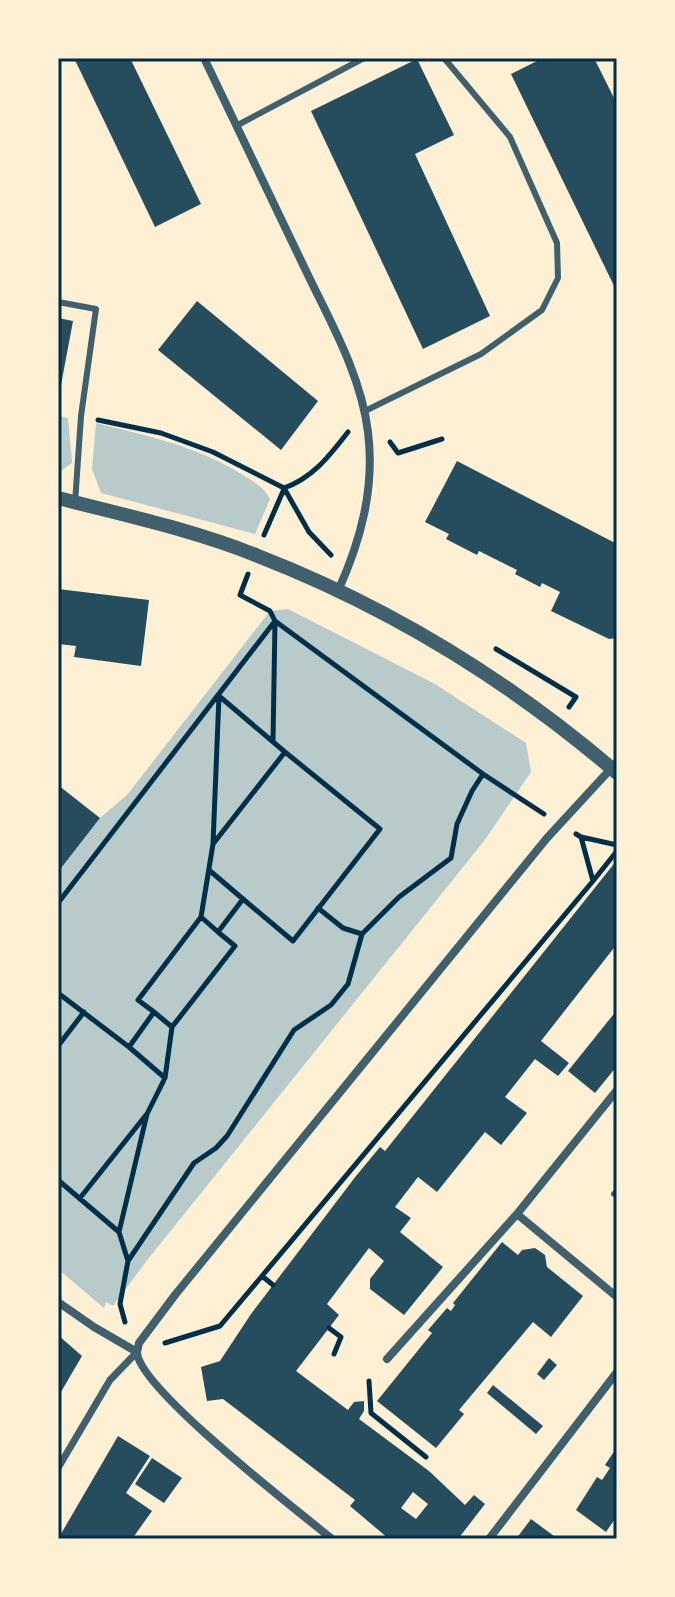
<svg xmlns="http://www.w3.org/2000/svg" width="675" height="1597" viewBox="0 0 675 1597" font-family="'DM Sans',sans-serif">
  <rect width="100%" height="100%" fill="#fdf0d5"/>
  <path fill="#b9caca" d="M58 416 68 418 72 463 58 473Z
    M96 423C148 436 197 446 243 475 254 482 264 487 270 499L255 534 101 493 92 469Z
    M288 609 435 684 526 743 531 772 484 841 148 1259 113 1306 106 1302 104 1308 58 1269V872L100 818 127 795 270 611Z"/>
  <path fill="#264d5e" fill-rule="evenodd" d="M74 58H130L201 204 155 227Z
    M543 58H594L617 104V292L511 74Z
    M417 59 454 135 415 154 490 316 423 349 311 111Z
    M197 301 318 401 281 450 158 350Z
    M58 318 73 321 61 385H58Z
    M457 461 617 544V638L609 639 551 611 560 592 542 583 540 587 515 574 517 570 479 551 477 555 446 539 449 534 425 522Z
    M58 589 149 600 141 666 74 657 76 646 58 644Z
    M58 785 100 818 58 872Z
    M617 860V944L541 1041 569 1063 558 1076 535 1059 505 1097 527 1113 501 1145 485 1132 437 1192 418 1177 395 1207 411 1218 400 1232 443 1267 404 1315 370 1289V1279L384 1261 369 1248 327 1304 339 1315 296 1371 348 1410 354 1402 364 1401V1411L359 1419 429 1471 465 1505 474 1495 485 1504 458 1539H389L350 1506 355 1500 223 1399 207 1401 201 1367 220 1361 251 1314 356 1176 380 1147 385 1151ZM413 1492 428 1504 416 1519 401 1508Z
    M617 1010V1066L595 1093 568 1071Z
    M502 1242 518 1255 522 1250 535 1248 545 1255 547 1267 583 1296 551 1337 533 1322 459 1410 464 1414 436 1448 377 1401 432 1333 428 1330 447 1308 451 1311 455 1305 453 1303Z
    M58 1335 82 1356 58 1397Z
    M549 1358 557 1365 544 1380 537 1374Z
    M493 1385 543 1426 536 1434 487 1393Z
    M118 1436 150 1456 126 1493 152 1511 132 1539H58Z
    M617 1447V1516L606 1532 576 1510 597 1477 602 1480 610 1468 605 1465Z
    M152 1458 182 1478 164 1503 135 1484Z
    M531 1519 558 1539H516Z"/>
  <g fill="none" stroke-linecap="round" stroke-linejoin="round">
    <path stroke="#003049" stroke-width="5" d="M98 420 161 433 213 452 284 488 309 532 331 555
      M390 442 398 453 442 439
      M284 488C313 478 330 455 348 432
      M264 535 284 489
      M248 574 240 595 270 611 275 621 483 774
      M496 649 576 697 569 707
      M273 740 275 622
      M581 837 617 845
      M209 870 243 899
      M593 881 617 851
      M58 903 275 621
      M318 908 343 928 362 934
      M201 917 218 932
      M58 993 129 1047
      M154 1012 138 1000 201 917 213 844 219 696 285 752 213 844
      M58 1046 84 1012
      M165 1078 172 1027
      M58 1180 119 1232
      M80 1198 146 1115
      M128 1261 119 1232 147 1114 165 1078 129 1047 154 1012 172 1027 235 946 218 932 243 899 293 941 380 829 285 752
      M262 1276 593 881 581 837 576 834
      M125 1322 120 1304 128 1261 194 1163 216 1148 227 1136 294 1030 331 1005 348 984 362 934 399 897 451 858 457 824 472 791 483 774 544 814
      M329 1328 341 1337 334 1354
      M165 1343 220 1326 262 1276 273 1285
      M369 1381 371 1413 426 1457"/>
    <path stroke="#3f606c" stroke-width="6" d="M236 126 364 58
      M58 302 96 309 81 416 75 503
      M365 411 481 354 542 310 558 278 557 243 510 137 444 58
      M614 1194 617 1191"/>
    <path stroke="#3f606c" stroke-width="7" d="M58 1468 110 1380 137 1352"/>
    <path stroke="#3f606c" stroke-width="8" d="M204 58C238 130 273 201 307 273 331 323 361 375 368 432 375 488 361 540 338 591
      M517 1214 617 1297
      M58 1302 94 1327 137 1352C138 1388 298 1511 332 1539
      M137 1352 139 1343 175 1295 547 838 617 762
      M387 1359 517 1214 617 1090
      M489 1539 617 1372"/>
    <path stroke="#3f606c" stroke-width="14" d="M58 498C124 515 194 530 258 556 389 607 511 682 617 773"/>
  </g>
  <rect width="675" height="1597" fill="none" stroke="#fdf0d5" stroke-width="120"/>
  <rect x="60" y="60" width="555" height="1477" fill="none" stroke="#003049" stroke-width="3"/>
</svg>
